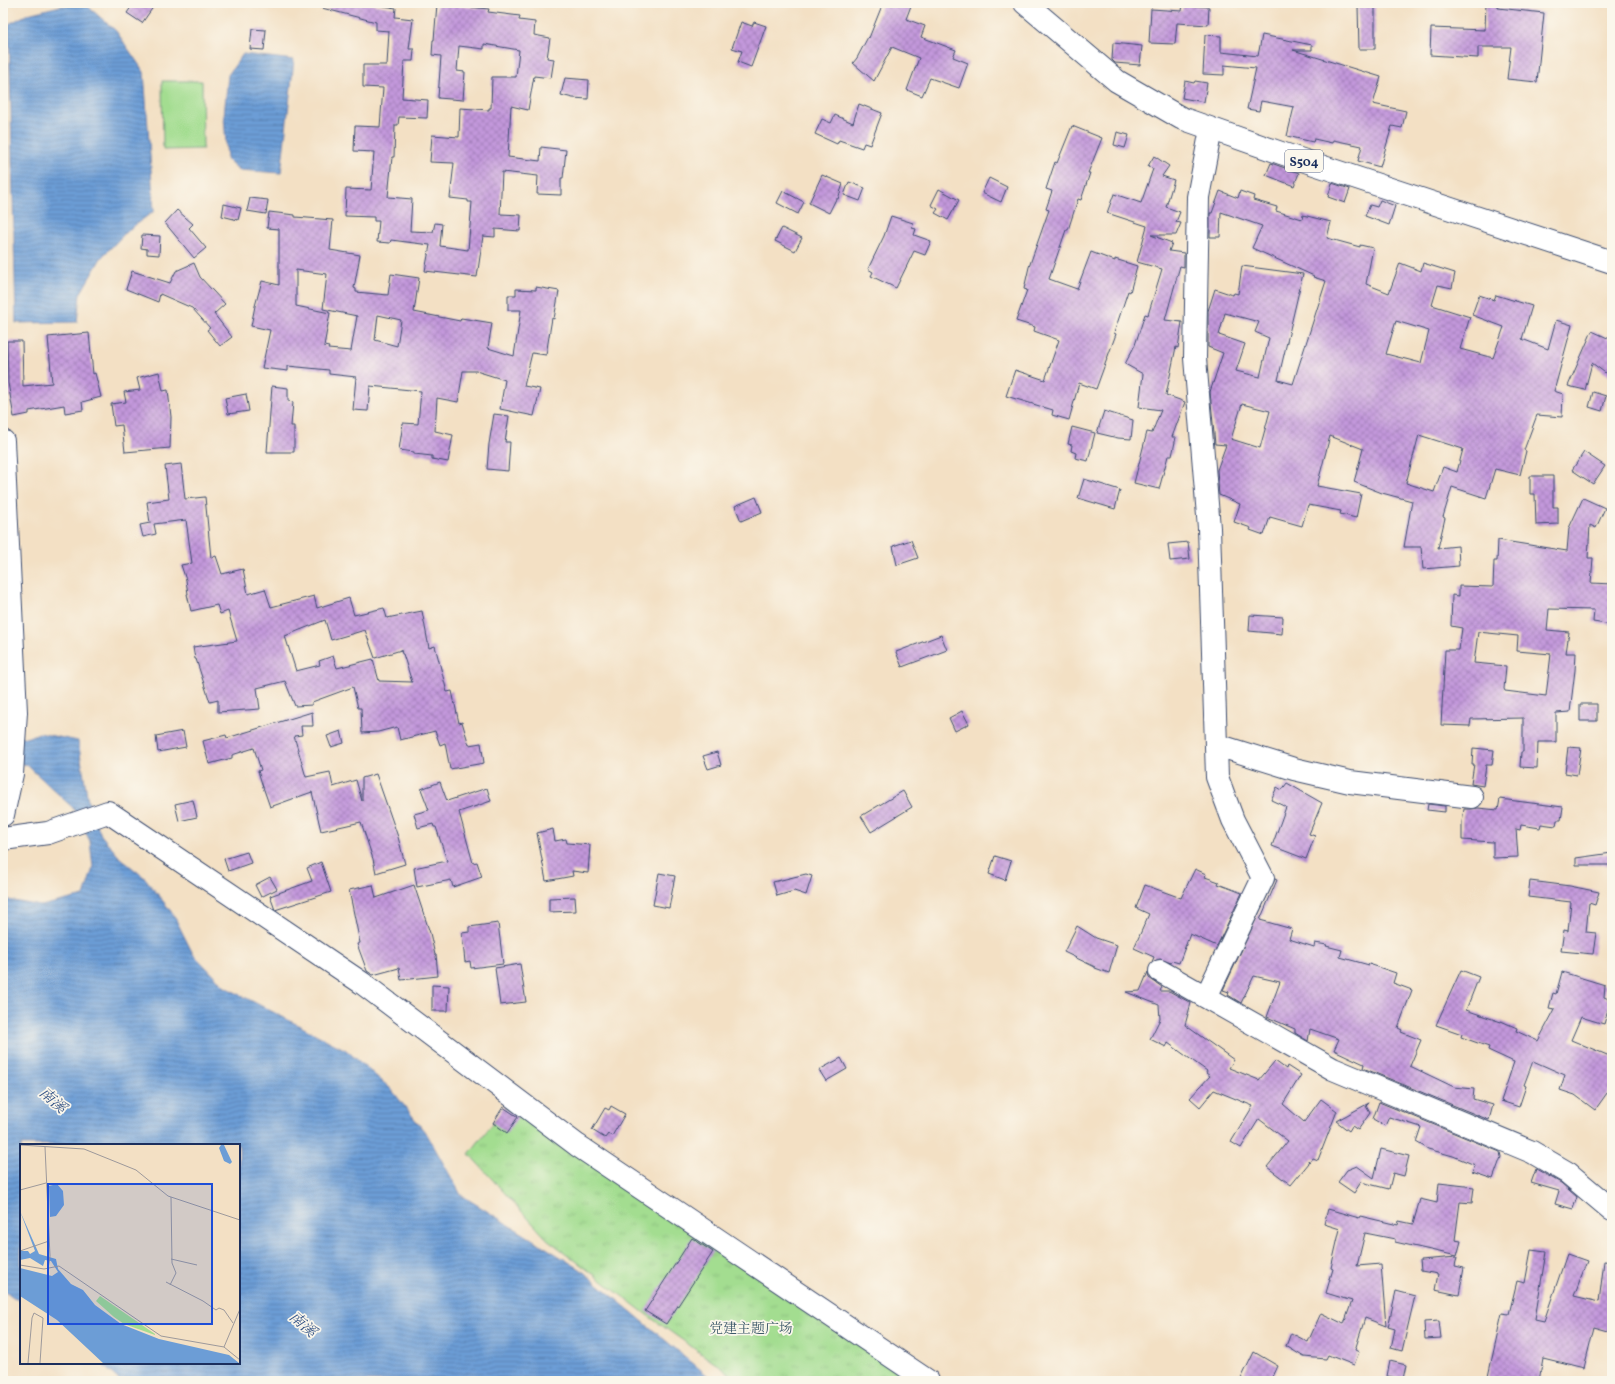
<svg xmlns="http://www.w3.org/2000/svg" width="1615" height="1384" viewBox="0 0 1615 1384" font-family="Vollkorn,'Noto Serif SC',serif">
  <defs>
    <pattern id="park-tufts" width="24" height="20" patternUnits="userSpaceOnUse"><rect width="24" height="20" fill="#a3dd90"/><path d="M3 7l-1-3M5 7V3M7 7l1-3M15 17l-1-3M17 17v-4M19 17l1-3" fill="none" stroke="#8cbe7f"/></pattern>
    <pattern id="water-rules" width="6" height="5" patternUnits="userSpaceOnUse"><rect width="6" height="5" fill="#6c9dd6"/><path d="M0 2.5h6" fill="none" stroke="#5880b1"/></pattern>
    <pattern id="building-cross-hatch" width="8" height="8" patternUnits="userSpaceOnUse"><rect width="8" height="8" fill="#c398db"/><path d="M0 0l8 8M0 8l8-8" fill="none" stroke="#9e7cb5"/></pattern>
  </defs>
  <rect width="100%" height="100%" fill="#fbf7ec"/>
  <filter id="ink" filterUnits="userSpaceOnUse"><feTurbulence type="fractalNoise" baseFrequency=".025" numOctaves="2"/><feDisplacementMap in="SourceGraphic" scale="8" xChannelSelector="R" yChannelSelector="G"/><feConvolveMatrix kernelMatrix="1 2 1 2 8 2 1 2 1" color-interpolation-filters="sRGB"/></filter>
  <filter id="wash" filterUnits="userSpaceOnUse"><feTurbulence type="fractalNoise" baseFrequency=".012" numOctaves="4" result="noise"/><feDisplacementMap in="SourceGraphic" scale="16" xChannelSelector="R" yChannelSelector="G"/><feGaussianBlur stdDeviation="0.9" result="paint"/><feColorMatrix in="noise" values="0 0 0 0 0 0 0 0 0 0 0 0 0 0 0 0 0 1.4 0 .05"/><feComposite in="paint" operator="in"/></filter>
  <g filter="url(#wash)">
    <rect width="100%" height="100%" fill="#f3e0c4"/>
    <path fill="url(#park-tufts)" stroke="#5f8677" d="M509 1102 916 1381H740L647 1315 547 1239 469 1154Z"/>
    <path fill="#a3dd90" stroke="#5f8677" d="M162 81H202L203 149 163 150Z"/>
    <path fill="url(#water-rules)" stroke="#44669a" d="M85 4 116 31 144 72 154 211 127 231 101 258 80 294 77 322 16 323 9 24 28 14 60 6Z
      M243 54 294 60 281 173 239 170 227 159 224 116 228 75Z
      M3 729 26 738 39 733 78 741 88 801 101 835 120 858 145 878 173 914 193 954 225 987 346 1050 391 1089 428 1136 461 1195 580 1269 714 1381H120L101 1363H239V1145H21V1302L3 1290V899L41 906 84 896 93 868 90 841 73 808 27 765 3 759Z"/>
    <g id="blocks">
      <path fill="url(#building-cross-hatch)" fill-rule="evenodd" d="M134 3H156L142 23 127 13Z
        M318 3H365L396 8 395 17 413 19 409 49H414L413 61H404L402 98 428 100 427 118 399 117 398 125H395L394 157H392L388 197 412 199 410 231 433 232 435 223 442 224 440 246 468 250 472 202H468V200L450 198 454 163 430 162 432 135 459 137 460 108 489 110V108H491L492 77H516L519 50 484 44V49L459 46 457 71 465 72 463 100 438 98 441 56 432 55 433 40H434L437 4 489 9 488 12 520 16 519 20 535 22 534 35 550 38 547 58 554 59 551 78 534 76 528 110 511 106 508 157 540 161 541 147 566 150 563 178H561V195L537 194 538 176 502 172 500 214 521 215 520 231 495 229V237L483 236 477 277 425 271 430 245 391 240 390 243 377 242 379 221H374V217L345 216 346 189 371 190 374 152 354 151 355 126 380 127 383 88 363 87V65H387L389 31 376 30V22L318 7Z
        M883 3H912L906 19 925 26 921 37 956 50 953 57 968 63 959 88 930 78 922 96 907 90 919 58 892 47 874 81 853 63 857 58 868 37 869 38Z
        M1486 3H1498V8L1544 13 1537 82 1507 79 1511 47H1478V58L1430 55 1431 28 1485 30Z
        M1183 5 1209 7 1208 25 1177 23 1175 44 1149 43 1151 9 1182 11Z
        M1358 6H1375V49H1359Z
        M741 22 752 26 754 22 766 26 751 67 738 62 742 51 732 48Z
        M252 29 266 30 264 50 250 49Z
        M1205 35 1221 36V52L1258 56 1262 35 1312 45V50H1293L1381 77 1373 104 1406 111 1402 128 1392 126 1380 167 1358 161 1362 146 1333 140 1332 143 1314 139 1313 142 1287 136 1294 107 1261 101 1259 111 1247 109 1256 68 1224 65V75L1203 74Z
        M1113 43 1142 46 1140 65 1115 63 1112 60Z
        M565 78 589 80 588 99 573 98 561 95Z
        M1185 81 1194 83 1195 81 1207 83 1204 102 1182 98Z
        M859 104 882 113 870 145 864 143 862 148 839 140 837 144 815 134 822 119 831 123 835 115 853 123Z
        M1072 126 1102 138 1088 173H1090L1081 200 1078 199 1068 230H1066L1049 279 1077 289 1091 252 1115 261V259L1137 266 1130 292 1128 291 1114 333 1116 334 1096 389 1079 383 1069 420 1052 415 1053 410 1006 396 1015 370 1045 380 1059 340 1034 331 1035 327 1016 321 1027 290 1024 289 1029 267 1049 210 1046 209 1052 191 1046 189 1055 162 1057 163Z
        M1117 132 1129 135 1125 148 1114 145Z
        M1154 156 1169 166 1162 176 1174 180 1166 207 1180 212 1176 222 1181 223 1176 235H1151L1172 243 1169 251 1184 253V267L1180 266 1165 320 1182 322 1178 348 1176 347 1166 395 1185 402 1172 437H1176L1172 456H1168L1159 489 1134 483 1147 432 1152 433 1161 410 1139 407 1143 374 1125 364 1135 345 1145 314 1148 315 1162 269 1137 262 1147 226 1107 213 1114 194 1141 203 1153 169 1148 166Z
        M1271 163 1299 173 1294 186 1266 175Z
        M822 175 843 184 838 199H836L829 213 809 203Z
        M989 178 1007 187 1001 202 982 193Z
        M849 182 865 188 860 201 844 195Z
        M1332 183 1350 189 1345 203 1328 197Z
        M939 189 959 200 948 220 935 213 938 209 931 205Z
        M783 191 804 202 798 214 777 203Z
        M1220 191 1238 198 1240 191 1254 196 1253 200 1277 207 1276 211 1302 219 1303 215 1331 222 1327 238 1360 247V245L1373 248 1366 284 1389 293 1400 263 1421 271 1423 263 1455 273 1452 288 1438 285 1432 305 1470 317 1460 349 1493 358 1504 327 1472 315 1479 295 1494 300 1496 295 1532 306 1522 339 1548 349 1556 320 1572 325 1554 391 1563 394 1562 417 1537 415 1524 450 1526 451 1520 475 1495 469 1486 498 1452 487 1443 517 1445 518 1438 548 1458 546 1459 566 1423 569 1421 547H1404L1412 501 1382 493 1354 482 1363 449 1330 436 1317 486 1361 494 1356 518 1340 514 1341 511 1308 505 1302 526 1270 517 1264 535 1250 530 1251 528 1234 522 1240 504 1219 495 1217 470 1226 445 1215 444 1210 392 1223 353 1208 347V311L1215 289 1233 295 1234 293 1238 294 1242 266 1303 274 1278 380 1293 384 1326 281 1313 277 1314 276 1252 248 1262 226 1221 212 1220 237H1210V213H1212ZM1225 313 1259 322 1255 332 1269 338 1260 377 1236 371 1245 344 1219 335ZM1396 321 1429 331 1421 363 1386 354ZM1242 404 1270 411 1260 448 1231 439ZM1419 435 1463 449 1457 472 1443 467 1434 492 1406 483Z
        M250 198 268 200 266 214 247 211Z
        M1380 200 1395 206 1389 225 1365 216 1370 205 1377 207Z
        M224 204 241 208 238 220 222 216Z
        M177 210 193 224 189 228 206 248 194 258 165 223Z
        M269 212 295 215V217L333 220 330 250 360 255 354 288 356 289V292L388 295 391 274 419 278 414 312 460 321 461 318 492 323 488 348 514 356 521 310H508V295H516V289L536 290V287L559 291 554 319 552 318 546 355 532 353 524 386 540 389 534 416 500 409 505 380 476 371H463L458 402 437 398 435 431 453 435 448 462 432 459V456L414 454V452L399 450 403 423 418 424 421 391 370 386 368 411 353 410 356 377 329 374V370L288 366V371L262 368 270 330 251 326 255 306 262 281 279 285V229L267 228ZM296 270 327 274 323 309 357 316 351 351 328 349 329 347 324 346 330 313 296 306ZM378 315 401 320 397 346 375 340Z
        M891 216 913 223 912 228 916 229 914 235 931 241 925 255 914 251 896 288 871 276 873 272 868 269 884 236Z
        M782 228 802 238 795 251 775 241Z
        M142 235 160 236 159 255 147 254V249L141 248Z
        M194 263 200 277 225 304 214 314 232 337 220 346 207 330 210 328 192 308 160 294 158 302 126 289 132 271 170 283 176 271Z
        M1592 331 1612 340V378L1592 363 1585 390 1568 386Z
        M89 333 93 374 95 373 101 397 82 402 83 410 65 413 64 405 29 411V414L14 417 8 383 7 341H22L23 386 52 383 48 337Z
        M159 372 163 391 168 390 171 417 170 448 125 452 122 425 114 426 111 404 126 402 124 392 140 390 137 378Z
        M272 386 288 388V401L293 402 291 426H294V452H267Z
        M1593 392 1606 396 1602 411 1589 407Z
        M246 394 249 411 228 414 225 398Z
        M1104 411 1133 420 1131 439 1118 438 1097 433Z
        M494 414 509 416 505 442H510L508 471 487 469 489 444Z
        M1072 427 1095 433 1088 461 1075 458 1076 453 1071 451 1072 445 1068 444Z
        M1584 452 1605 466 1593 484 1572 470Z
        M181 464 185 499 205 497 211 558 216 556 222 574 243 569 248 594 265 589 271 607 314 596 317 608 349 598 354 615 384 608 387 618 422 611 429 648 435 646 447 692 452 691 459 723 462 722 469 745 481 743 484 763 450 769 445 743 440 745 435 731 400 740 397 727 378 732 362 733 361 708H358L353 687 312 702V705L295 706 285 681 257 688 260 709 218 712V700L210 702 196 659H195L193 647 237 641 228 611 220 614 217 605 191 611 187 594H188L186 580 181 565 192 563 186 520 154 524 156 534 143 537 140 525 150 523 147 502 169 499 165 466ZM325 620 331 640 365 630 375 658 401 650 402 654H403L412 682 379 681 373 659 337 668 333 656 319 661 320 665 296 671 285 636Z
        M1530 476H1553V507H1558V524L1536 525 1535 494H1530Z
        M1084 479 1120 490 1115 509 1078 498Z
        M756 497 762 512 741 521 735 506Z
        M1583 498 1605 508 1596 528 1590 525 1588 558H1593L1591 583 1612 584V625L1593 622 1594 610 1549 609 1547 630 1569 632 1566 653H1576L1575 670 1570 712 1556 713V742H1538L1537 768 1520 767 1521 752H1523V718L1471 719 1470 726 1441 725 1445 650H1459L1462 628 1451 626 1452 595 1459 596V586L1493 587 1494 561H1497L1498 540 1567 551 1569 528ZM1478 632 1518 636 1517 651 1551 654 1546 696 1505 691 1504 689 1506 666 1474 663Z
        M911 540 918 558 897 565 893 546Z
        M1188 542 1190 559 1170 561 1168 544Z
        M1250 615 1283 617 1282 634 1249 631Z
        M941 635 947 650 902 667 896 652Z
        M1580 704H1597V721H1580Z
        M962 711 969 724 955 731 949 718Z
        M312 712 313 726H301L302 735 294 736 306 777 330 772 333 787 356 780 362 801V778L376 774 398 837 405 864 376 873 373 859 361 822 321 831 312 792 270 807 262 784 258 771 261 770 254 748 232 755V758L209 764 203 741 226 735 227 738Z
        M183 731 186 747 158 752 156 736Z
        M341 731 344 743 331 747 327 736Z
        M1568 747 1581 748 1577 775 1565 773Z
        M1473 748 1494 750 1492 765H1486L1483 786 1471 784 1474 764H1472Z
        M717 752 721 765 708 769 703 756Z
        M440 782 447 801 487 788 491 801 459 812 473 863 477 862 482 877 453 887 451 880 417 887 414 868 447 861 436 827H434L433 824 418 828 414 814 429 810 421 789Z
        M1287 783 1322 803 1309 834 1315 836 1306 859 1272 846 1286 807 1271 800 1277 787 1282 790Z
        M903 791 912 807 871 832 861 816Z
        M1500 799 1563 807 1561 820H1557L1556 826 1541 824 1540 828 1521 825 1520 830 1516 829 1518 857 1493 858V842L1462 840V822L1464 809H1471L1478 808 1498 810Z
        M193 800 197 817 179 821 175 804Z
        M1428 804 1445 806V812L1427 810Z
        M553 829 555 841 566 839 567 843 590 845 588 873 572 871 573 876 546 881 537 833Z
        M247 852 251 863 228 871 224 859Z
        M1612 853V865H1576V858Z
        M995 856 1011 861 1005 880 989 874Z
        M321 862 331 892 275 910 270 896 312 881 307 868Z
        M1195 869 1206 874 1205 877 1219 882 1218 884 1242 893 1217 946 1190 934 1179 963 1172 961 1171 963 1160 959 1152 962 1154 957 1134 948 1149 914 1136 908 1145 885 1181 898Z
        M659 873 675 876 669 908 653 905Z
        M806 874 812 876 806 895 794 891 777 896 773 882Z
        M270 877 277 889 261 897 255 885Z
        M1275 879 1277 880 1260 920 1292 929 1289 939 1314 947 1315 943 1327 945 1326 946 1342 950 1340 957 1369 965V964L1396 973 1393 983 1412 990 1398 1028 1402 1030 1401 1032 1421 1040 1410 1066 1454 1087 1474 1089 1473 1099 1493 1105 1489 1120 1363 1068 1364 1064 1334 1050 1339 1039 1310 1029 1308 1041 1295 1033V1029L1267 1017 1280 982 1254 976 1241 1003 1228 995 1229 992 1223 990Z
        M1530 881 1570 886 1599 892 1595 905 1589 903 1586 932 1596 933 1593 954 1561 951 1564 930 1568 931 1571 902 1528 897Z
        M373 885 376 898 414 885 430 933 435 955H436L438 976 401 980 399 968 373 975 367 971 357 944 360 943 349 890Z
        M575 897 576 911 549 912V898Z
        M498 923 503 964 471 968 470 961 465 962 462 933 469 932V927Z
        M1077 926 1096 938 1117 945 1109 973 1095 968V967L1064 952Z
        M520 964 526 1002 500 1005 495 968Z
        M1461 970 1479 977 1466 1010 1501 1022V1021L1517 1028 1516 1031 1538 1041 1555 1009 1549 1008 1553 993 1556 994 1562 972 1605 985 1604 997 1611 1000 1604 1024 1581 1017 1571 1040 1612 1057V1086L1595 1110 1575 1095 1560 1090 1565 1075 1533 1061 1524 1085 1526 1086 1519 1107 1501 1101 1514 1062 1488 1050 1489 1047 1461 1037 1462 1034 1436 1025Z
        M1148 972 1149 978 1162 987 1160 991H1169L1191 1003 1185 1025 1234 1060 1229 1068 1259 1080 1275 1061 1286 1069 1287 1066 1301 1075 1283 1104 1304 1122 1321 1099 1337 1111 1318 1160 1313 1158 1310 1162 1308 1160 1309 1163 1291 1185 1267 1167 1288 1141 1259 1119 1241 1148 1231 1142 1253 1106 1214 1090 1200 1107 1190 1098 1210 1076 1206 1073 1207 1071 1168 1043 1166 1047 1150 1039 1160 1019 1159 1005 1126 992 1140 991Z
        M432 985 449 986 448 1011H432Z
        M841 1058 847 1069 826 1081 819 1070Z
        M1379 1102 1500 1152 1501 1157 1493 1179 1472 1172 1475 1165 1453 1156 1428 1149 1416 1142 1421 1127 1389 1117 1385 1126 1373 1119Z
        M1369 1103 1366 1106 1370 1113 1358 1130 1352 1126 1349 1131 1336 1121Z
        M611 1106 625 1114 612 1136 608 1134 605 1138 592 1130 605 1108 609 1110Z
        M503 1107 518 1117 507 1133 493 1123Z
        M1381 1149 1409 1156 1404 1176 1393 1173 1389 1189 1361 1182 1354 1193 1338 1182 1347 1170 1357 1166 1374 1178Z
        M1536 1169 1561 1183 1577 1197 1573 1209 1555 1204 1559 1191 1531 1183Z
        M1439 1183 1474 1187 1472 1203 1460 1202 1455 1240 1461 1241 1457 1256 1395 1242V1239L1365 1233 1357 1266 1381 1264 1386 1326 1365 1318 1355 1350 1359 1352 1354 1365 1328 1355 1326 1359 1304 1357 1286 1346 1291 1333 1308 1342 1321 1313 1344 1324 1352 1301 1326 1293 1333 1269 1331 1268 1340 1229 1324 1224 1328 1209 1359 1218 1360 1216 1398 1225 1399 1221 1413 1224 1420 1199 1437 1203Z
        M692 1238 713 1252 666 1324 645 1311Z
        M1531 1250 1546 1252 1535 1319 1544 1321 1567 1254 1587 1261 1574 1296 1599 1302 1604 1261 1612 1262V1332L1594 1327 1584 1368 1543 1358 1539 1381H1487L1502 1313 1509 1314 1517 1281 1525 1283Z
        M1457 1257 1455 1266 1464 1268 1459 1295 1435 1290 1438 1274 1421 1271 1420 1260Z
        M1396 1291 1415 1296 1402 1351 1391 1348 1395 1329 1388 1327Z
        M1439 1321 1441 1338 1425 1339 1424 1322Z
        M1254 1352 1278 1366 1271 1381H1240Z
        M1390 1361 1406 1365 1403 1379 1387 1376Z"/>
    </g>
  </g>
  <g filter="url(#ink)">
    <use href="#blocks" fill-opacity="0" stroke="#3b4a6d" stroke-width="1"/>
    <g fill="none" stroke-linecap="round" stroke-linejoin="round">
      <defs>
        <path id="minor" d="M3 441 16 712 12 774 3 815
          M1217 745 1294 769 1350 782 1472 797
          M3 839 48 833 108 812 362 983 577 1145 928 1381
          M1160 971 1333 1069 1532 1152 1568 1173 1612 1210
          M1206 997 1263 878 1233 820 1217 777 1209 528 1195 358 1198 197 1211 129"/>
        <path id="major" d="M1025 3 1117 81 1181 118 1281 153 1612 262"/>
      </defs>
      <use href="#minor" stroke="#3b4a6d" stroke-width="24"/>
      <use href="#major" stroke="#3b4a6d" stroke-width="24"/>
      <use href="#minor" stroke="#fff" stroke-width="22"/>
      <use href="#major" stroke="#fff" stroke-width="22"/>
    </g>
  </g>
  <g text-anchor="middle" stroke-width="3.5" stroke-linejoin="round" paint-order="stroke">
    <rect fill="#fbf7ec" stroke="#5e6b89" stroke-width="1" x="1285" y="150" width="38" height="22" rx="3"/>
    <g font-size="13" font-weight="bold" fill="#1b2f5e">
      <text x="1304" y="166">S504</text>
    </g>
    <g font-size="14" fill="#3d5a6a" stroke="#fbf7ec">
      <text x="751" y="1333">党建主题广场</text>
    </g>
    <g font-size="15" font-style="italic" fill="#375688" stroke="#fbf7ec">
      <text transform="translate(53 1100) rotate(42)" y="5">南溪</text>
      <text transform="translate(303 1324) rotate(42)" y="5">南溪</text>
    </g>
  </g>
  <g transform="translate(20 1144)">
    <rect width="220" height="220" fill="#f3e0c4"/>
    <path d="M80 152 135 190V191L104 180 94 173 76 157Z" fill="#a3dd90"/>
    <path d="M201 1H204L212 18 210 20 204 17 199 4ZM37 40 43 47 44 61 36 72 30 73 29 42ZM0 67 19 110 36 115 38 125 51 140 63 146 75 161 101 180 139 195 209 211 219 219H83L37 176 0 152V124L32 132 38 128 31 117 25 116 23 122 10 114 0 116V107H8L10 110 15 107Z" fill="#6c9dd6"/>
    <path fill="none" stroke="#9d999b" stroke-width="1" d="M0 1 64 5 116 26 148 52 220 76M25 3 30 112 28 125M0 46 26 39M0 107 29 97M151 115 177 121M0 121 24 125 39 122 141 192 204 203 220 216M146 138 183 157 196 166 199 164 204 166 213 179M150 141 156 129 152 119 151 53M204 203 220 165M8 219 12 174 14 169 23 174 20 219"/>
    <path fill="#1d4ed8" fill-opacity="0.15" stroke="#1d4ed8" stroke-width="2" d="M28 40H192V180H28Z"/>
    <rect width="220" height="220" fill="none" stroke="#1b2f5e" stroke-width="2"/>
  </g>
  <rect width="1615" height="1384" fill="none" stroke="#fbf7ec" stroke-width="16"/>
</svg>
